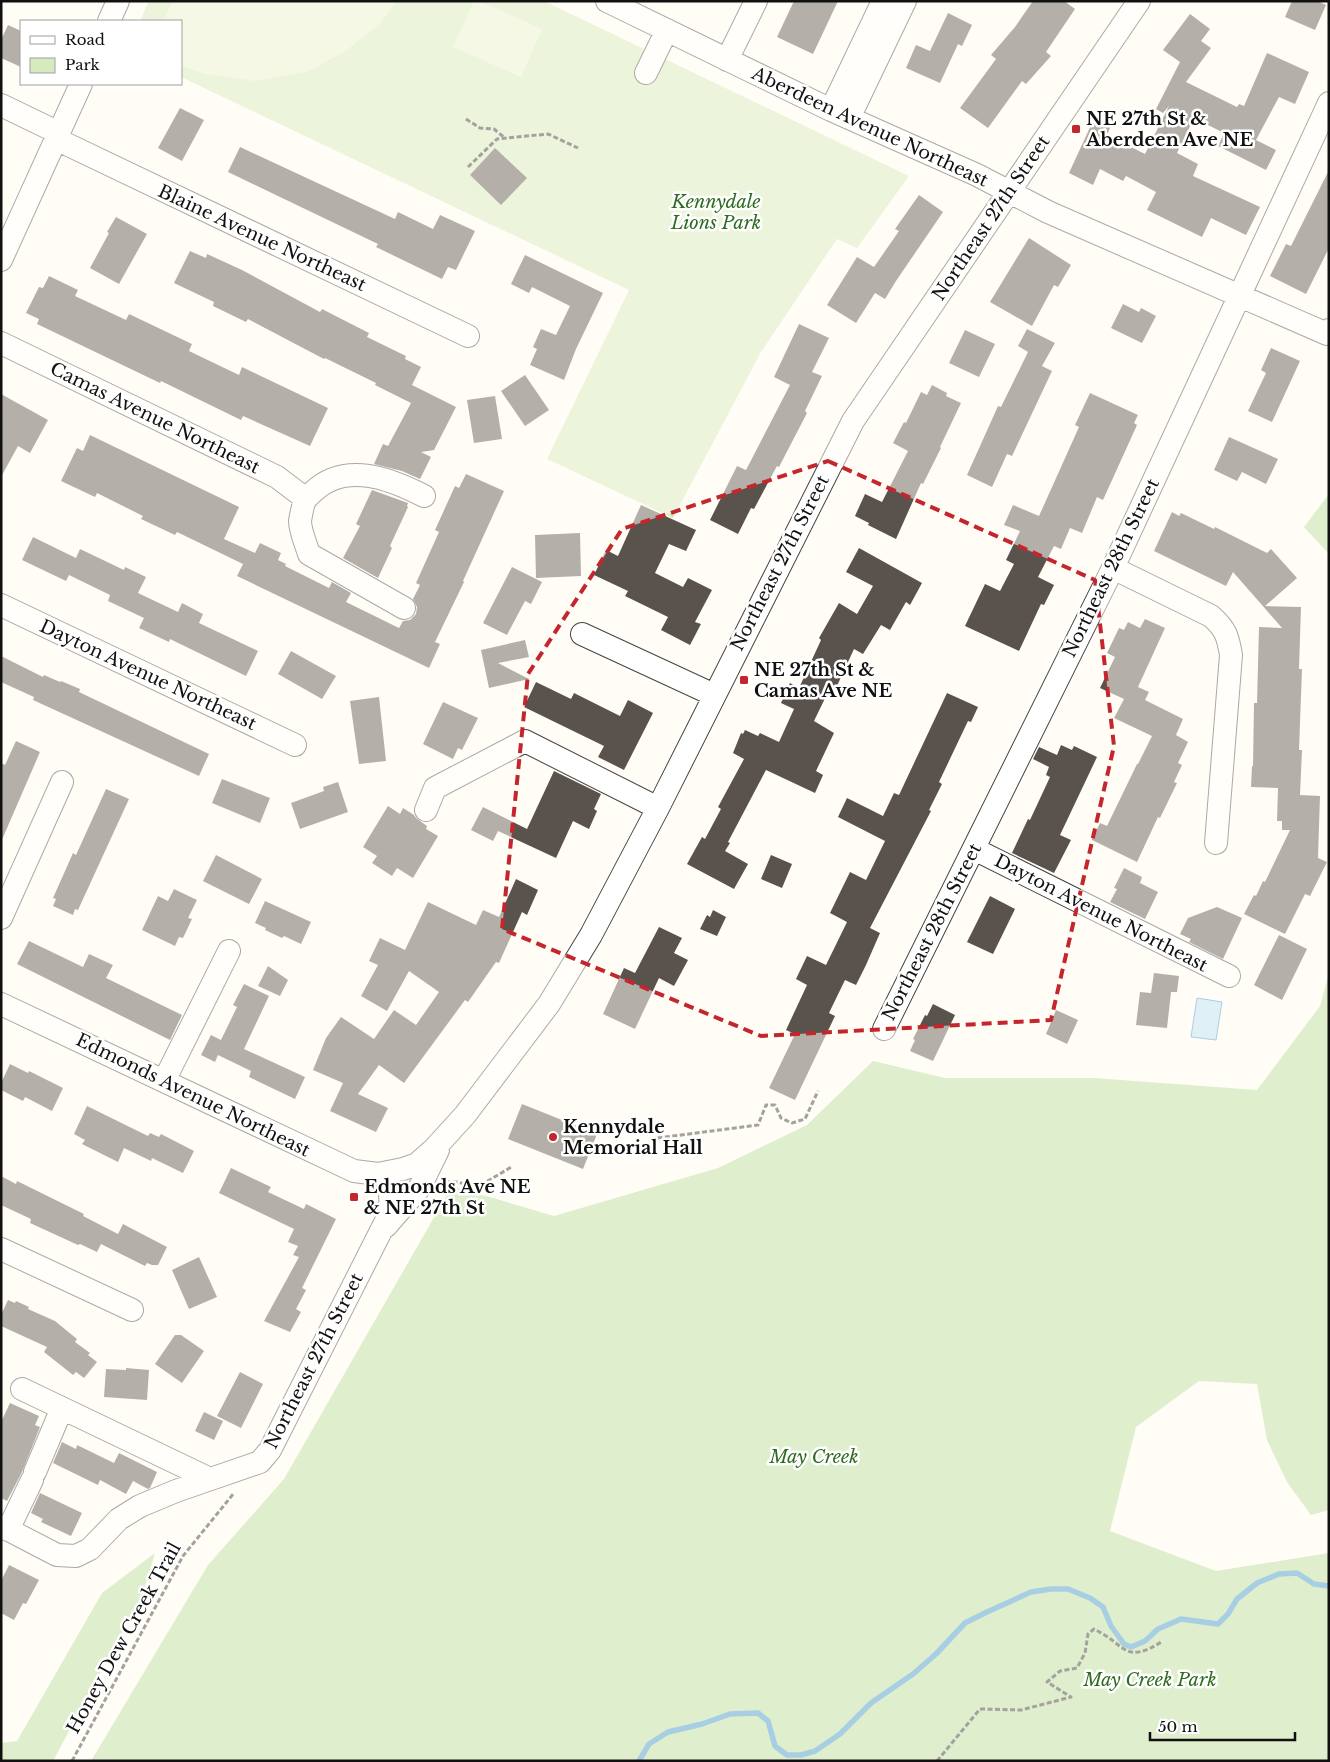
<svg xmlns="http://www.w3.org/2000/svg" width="1330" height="1762" viewBox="0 0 1330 1762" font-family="'Libre Baskerville',serif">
  <rect width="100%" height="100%" fill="#fffdf5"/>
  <path fill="#d5ebbd" d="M149 1H544L909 176 857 248 837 239 761 352 673 518 547 459 629 290 181 77V21H140Z"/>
  <path fill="#b9dc9c" d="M1329 494V554L1304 527Z
    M1329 974V1510L1311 1515 1287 1482 1267 1440 1257 1384 1199 1381 1136 1427 1110 1531 1216 1571 1329 1553V1761H91L208 1565 284 1479 452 1186 554 1216 718 1168 807 1125 873 1061 945 1078H1094L1257 1090 1320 1006Z
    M155 1553 143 1593 53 1761H1V1743L17 1741 102 1593Z"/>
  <path fill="#e6f2cf" d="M173 1H397L379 25 344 52 307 72 255 81 206 74 181 66V21H163Z
    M474 1H480L542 29 521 77 453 47Z"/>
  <path fill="#b9e0f7" stroke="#3f96cf" d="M1197 998 1222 1002 1216 1040 1191 1037Z"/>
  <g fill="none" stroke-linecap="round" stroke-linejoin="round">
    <path stroke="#3f96cf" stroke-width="5.5" d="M639 1761 649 1744 668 1732 702 1724 730 1714 758 1713 768 1721 775 1746 787 1755H801L815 1751 840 1734 871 1703 913 1674 936 1654 965 1623 987 1612 1031 1592 1051 1589H1068L1090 1598 1103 1607 1111 1626 1124 1644 1131 1647 1145 1641 1158 1629 1181 1619 1218 1624 1228 1614 1237 1599 1257 1583 1279 1574 1297 1573 1314 1584 1329 1586"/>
  </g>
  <path fill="#5a524d" d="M794 1H838L813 54 777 37Z
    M1033 1H1064L1075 9 1046 52 1051 56 1026 84 1022 81 988 128 960 108 996 59 991 55 1015 27Z
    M1292 1H1317L1326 5 1315 30 1285 17Z
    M948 13 972 25 962 46 958 44 940 83 906 68 916 45 930 51Z
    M1190 14 1210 29 1201 41 1211 48 1186 82 1237 107 1239 104 1244 106 1267 53 1309 72 1295 104 1279 97 1256 140 1276 150 1266 170 1218 146 1224 133 1194 118 1177 153 1198 164 1193 176 1260 207 1246 235 1211 218 1202 237 1147 210 1156 192 1126 176 1123 181 1100 169 1093 185 1069 173 1098 110 1114 119 1107 135 1145 154 1169 106 1163 113 1156 109 1180 62 1163 50Z
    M8 25 21 31V67L1 58V40Z
    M180 108 204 120 182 161 158 148Z
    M240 147 395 219 398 212 433 229 440 215 475 231 456 270 448 267 442 279 376 247 378 244 228 172Z
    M495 148 527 178 501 205 470 175Z
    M1329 170V248L1306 294 1270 276 1286 244 1291 246Z
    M919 195 943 212 896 281 885 299 875 293 856 323 827 305 857 257 874 267 899 231 895 229Z
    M116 217 147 234 119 284 90 268 109 233 107 232Z
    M1029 238 1071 265 1058 287 1054 285 1032 326 990 302Z
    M190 251 206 258 207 254 242 270 320 312 322 309 369 333 367 337 406 356 405 359 421 367 412 385 456 407 434 450 421 452 431 457 420 479 402 471 374 464 383 444 388 446 411 403 375 385 376 383 325 358 324 359 248 319 246 322 213 306 214 302 174 283Z
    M525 255 603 293 576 349 564 380 530 365 537 349 533 347 541 329 556 335 570 306 532 287 529 293 511 284Z
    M49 276 78 290 75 296 126 320 129 314 192 344 189 351 239 375 242 367 328 408 310 446 243 416 241 420 161 381 160 383 37 324 39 319 26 313 39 287 43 288Z
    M1123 304 1139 312 1141 308 1156 316 1142 343 1111 328Z
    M799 324 829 338 812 372 822 376 805 411 807 413 779 467 777 466 754 509 751 508 738 534 710 520 737 466 746 470 790 385 774 377Z
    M1027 329 1055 343 1042 366 1052 371 1012 456 1007 454 992 487 967 475 998 406 1001 407 1028 352 1018 346Z
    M965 330 995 344 979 377 949 363Z
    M1271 348 1300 361 1272 422 1248 411 1266 373 1261 370Z
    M525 375 549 410 525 426 501 391Z
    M932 385 947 393 946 396 961 403 940 447 941 448 923 484 921 483 896 539 868 525 869 523 855 516 865 494 882 502 908 451 893 443 904 422 906 423 921 392 927 395Z
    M1090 393 1138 415 1134 423 1137 425 1103 500 1097 497 1082 533 1070 528 1061 549 1054 546 1038 577 1054 585 1044 605 1041 604 1019 651 965 626 985 584 1000 591 1014 564 1006 560 1020 531 1004 525 1013 505 1039 516 1079 427 1075 425Z
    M1 394 48 420 30 453 18 446 1 477Z
    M495 396 502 439 474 443 467 400Z
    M90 435 239 507 224 539 255 553 260 543 281 553 278 560 286 564 285 566 329 588 332 582 351 593 346 602 399 628 403 621 410 620 416 614 417 607 413 599 420 585 416 583 439 532 435 530 455 486 459 488 466 474 504 491 463 581 464 582 435 642 440 644 429 668 237 576 243 564 177 532 175 535 141 519 143 516 97 493 95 497 61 481 77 448 83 451Z
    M1229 437 1278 459 1266 484 1242 472 1237 481 1214 470Z
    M372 490 408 503 407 506 408 507 390 546 392 548 378 578 343 558 360 526 356 524Z
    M641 505 696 530 686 551 669 544 655 573 683 587 688 578 712 590 695 622 701 624 690 645 661 630 668 617 625 596 628 591 594 575 606 550 618 556Z
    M1172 512 1179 516 1181 513 1214 529 1215 527 1267 553 1271 549 1297 578 1265 606 1301 607 1299 669H1302L1299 750H1302L1300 795 1320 796 1318 858 1327 862 1310 896 1305 894 1285 934 1244 914 1254 895 1256 896 1263 881 1265 882 1290 830H1282V821H1277L1278 788 1251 787 1252 766H1253L1254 703H1257L1259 627 1282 628 1233 572 1226 586 1154 551Z
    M580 533 581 576 536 578 535 535Z
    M33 537 76 558 80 549 124 570 125 567 146 577 138 593 178 612 182 603 203 614 199 623 258 651 246 676 170 639 169 642 139 628 144 618 108 601 110 595 69 575 66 581 22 560Z
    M859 548 922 583 910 605 906 602 890 630 881 625 863 654 854 649 836 688 831 686 814 721 834 733 816 771 823 775 815 793 766 770 728 842 730 843 725 851 748 864 734 889 687 864 702 837 705 839 721 809 718 807 744 759 733 753 741 733 743 734 745 730 758 736 760 733 779 742 794 709 781 703 790 683 799 688 821 640 819 638 839 603 857 614 873 586 846 572Z
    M512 567 542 582 531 604 525 601 507 635 483 623Z
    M1145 619 1165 628 1138 687 1149 692 1145 700 1183 719 1176 735 1188 742 1178 763 1182 765 1174 782 1177 783 1160 818 1158 817 1137 862 1092 840 1100 823 1107 826 1137 764H1138L1152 736 1114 718 1124 699 1100 688 1115 657 1107 653 1119 628 1124 630 1128 622 1140 628Z
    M525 640 529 657 498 663 529 679 489 688 481 650Z
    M291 651 336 676 322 699 278 674Z
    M1 656 43 677 44 675 60 682 61 681 80 689 79 692 209 754 199 776 33 700 34 697 1 682Z
    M536 682 571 699 574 693 620 716 628 700 653 713 624 770 598 757 604 746 524 707Z
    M947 693 978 707 971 722 968 721 939 782 942 784 929 810 931 811 870 928 880 933 866 965 856 985 845 980 829 1013 835 1016 795 1100 769 1088 795 1034 786 1030 807 985 796 979 807 956 826 965 847 922 830 913 850 872 866 880 885 841 838 817 847 798 883 816 894 793 899 795Z
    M379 697 386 761 359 764 350 701Z
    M443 702 478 718 462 750 458 748 453 759 423 744Z
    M16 741 40 752 1 842V763L5 765Z
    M1061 745 1072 750 1074 746 1097 757 1060 835 1071 840 1054 873 1012 853 1028 819 1030 820 1050 777 1046 775 1049 767 1033 759 1039 747 1057 755Z
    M554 771 601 794 594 809 597 811 589 829 573 821 556 858 498 831 493 841 471 830 483 807 527 829Z
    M222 779 270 798 260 823 212 803Z
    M338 782 348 812 300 829 291 803 324 791 323 787Z
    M106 789 129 799 78 910 75 909 73 915 53 906 56 899 53 898 73 853 76 855Z
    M388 806 400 814 403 808 414 815 416 818 427 826 426 829 438 836 413 878 397 868 392 876 372 863 377 856 363 847Z
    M216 855 262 879 249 904 203 881Z
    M771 855 792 864 782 888 761 879Z
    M1124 868 1142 877 1140 883 1158 892 1145 919 1110 902 1117 889 1114 888Z
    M516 879 538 890 527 915 522 912 499 963 496 962 468 1002 465 1000 404 1083 379 1065 358 1094 388 1108 376 1132 330 1111 343 1083 313 1070 326 1038 341 1017 374 1039 394 1010 416 1025 439 992 409 971 387 1011 361 996 378 965 369 961 380 938 405 950 428 902 476 925 483 910 499 917Z
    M174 889 197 900 188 918 192 919 183 938 179 937 175 946 142 930 158 896 168 901Z
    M990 896 1015 909 993 954 967 942Z
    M265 901 311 922 301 944 284 936 282 938 265 930 266 928 255 923Z
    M1217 907 1242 918 1223 959 1189 942 1191 939 1180 934 1188 918Z
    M713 910 726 917 717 936 700 929 707 915 710 917Z
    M659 927 682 938 674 953 688 960 674 986 659 978 635 1029 603 1014 624 968 635 973Z
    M1279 935 1307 949 1282 1000 1254 985Z
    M29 941 83 967 89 954 113 965 106 978 182 1015 170 1040 17 964Z
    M268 966 288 980 280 996 258 986Z
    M1154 973 1179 976 1177 992H1171L1167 1028 1136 1025 1140 992 1151 993Z
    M244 984 269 996 244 1049 305 1077 295 1099 249 1077 251 1071 218 1055 215 1062 201 1055 211 1035 221 1040 237 1007 233 1005Z
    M933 1004 955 1015 933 1061 910 1051 915 1040 913 1039 925 1015 927 1016Z
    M1056 1010 1078 1020 1067 1044 1046 1034Z
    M10 1064 28 1073 29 1071 63 1088 52 1111 25 1097 23 1101 1 1090V1083Z
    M522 1104 597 1134 583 1169 508 1139Z
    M87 1106 148 1136 150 1133 159 1137 161 1134 194 1151 183 1173 152 1158 151 1161 124 1148 118 1162 82 1144 85 1140 74 1134Z
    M231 1168 271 1187 268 1192 304 1209 306 1204 336 1219 302 1288 306 1290 296 1309 301 1312 290 1332 264 1321 299 1257 293 1255 298 1246 288 1242 294 1229 219 1193Z
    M1 1176 16 1184 17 1181 84 1214 83 1216 118 1234 123 1224 167 1247 158 1265H152L147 1263 145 1266 101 1244 97 1252 80 1244 78 1245 30 1223 31 1219 1 1205Z
    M199 1257 217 1297 189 1309 172 1270Z
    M8 1300 15 1303 16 1301 29 1307 28 1309 55 1321 77 1339 75 1342 90 1353 88 1355 97 1362 84 1378 76 1372 73 1375 44 1352 47 1347 1 1326V1315Z
    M175 1335H181L204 1351 182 1383 155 1364Z
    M126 1368 149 1370 147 1400 104 1397 106 1369 126 1370Z
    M240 1372 263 1384 241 1428 217 1416Z
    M10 1403 39 1416 35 1425 40 1427 22 1472 7 1501 1 1498V1422Z
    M204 1412 223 1421 214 1440 195 1431Z
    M62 1442 76 1449 77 1445 114 1463 119 1453 157 1472 150 1488 148 1489 133 1481 126 1494 100 1480 98 1485 53 1463Z
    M40 1493 82 1513 71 1536 41 1522 43 1519 31 1513Z
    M9 1565 39 1580 26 1604 23 1603 14 1620 1 1613V1581Z"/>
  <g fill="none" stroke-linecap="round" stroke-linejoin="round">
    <defs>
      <path id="minor" d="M607 1 831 110 977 175 1048 212 1327 334 1329 330
        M109 21 118 1
        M727 60 756 1
        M646 73 667 30
        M1 105 59 133
        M831 110 883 1
        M849 118 905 1
        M56 139 468 336
        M1 260 81 84
        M1 343 277 477 306 499
        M1113 568 1211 616C1226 629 1228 637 1231 655L1216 843
        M1 605 295 745
        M404 608 309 554C306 544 300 531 300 521 301 515 303 503 306 499 308 496 312 493 314 491 346 461 391 479 424 496
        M582 634 714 695
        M426 810 435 788 525 741 658 808
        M974 849 1229 976
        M1 918 62 782
        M1 1004 354 1171 378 1174 403 1169 417 1164 434 1149 465 1115 549 1004 591 935 658 808 853 421 1139 1
        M884 1029 1113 568 1329 103
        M164 1081 229 951
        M386 1226 420 1187 438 1150
        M1 1249 132 1310
        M22 1389 210 1479
        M35 1472 62 1408
        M1 1526 57 1555 76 1556 90 1549 119 1519 140 1506 176 1491 260 1462 270 1450 387 1219C393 1204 389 1188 388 1172
        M8 1530 32 1480"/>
    </defs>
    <use href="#minor" stroke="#444" stroke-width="24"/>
    <path stroke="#333" stroke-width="3" stroke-dasharray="5 2.5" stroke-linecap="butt" d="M466 119 480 128 494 129 505 138
      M468 167 497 139 548 134 578 148
      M650 1139 758 1125 766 1105H775L781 1118 792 1123 805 1119 818 1091
      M445 1182H458L476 1188 513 1166
      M72 1761 183 1556 234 1493
      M937 1761 980 1709 1021 1710 1071 1697 1047 1682 1060 1671 1077 1668 1085 1653 1088 1634 1094 1629C1128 1646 1124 1665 1163 1641"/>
    <use href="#minor" stroke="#fff" stroke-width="22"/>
  </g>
  <path d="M0 0H1330V1762H0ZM828 461 1095 580 1114 746 1051 1020 761 1036 502 929 528 674 622 529Z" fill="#fffdf5" fill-opacity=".55" fill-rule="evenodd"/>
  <path fill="none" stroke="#c4262e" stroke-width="4" stroke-dasharray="10 6" stroke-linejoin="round" d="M828 461 1095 580 1114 746 1051 1020 761 1036 502 929 528 674 622 529Z"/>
  <g fill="#c4262e" stroke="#fff" stroke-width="2">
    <rect x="1071" y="124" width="10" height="10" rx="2.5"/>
    <rect x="739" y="675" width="10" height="10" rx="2.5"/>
    <circle cx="553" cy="1137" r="5"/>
    <rect x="349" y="1192" width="10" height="10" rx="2.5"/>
  </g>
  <g text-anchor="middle" stroke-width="5" stroke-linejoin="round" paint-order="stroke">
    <g font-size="18" font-weight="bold" fill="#111" stroke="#fff" text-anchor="start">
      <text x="1086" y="125">NE 27th St &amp;<tspan x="1086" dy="21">Aberdeen Ave NE</tspan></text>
      <text x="754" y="676">NE 27th St &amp;<tspan x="754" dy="21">Camas Ave NE</tspan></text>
      <text x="563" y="1133">Kennydale<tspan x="563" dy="21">Memorial Hall</tspan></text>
      <text x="364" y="1193">Edmonds Ave NE<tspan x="364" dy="21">&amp; NE 27th St</tspan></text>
    </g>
    <g font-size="18" fill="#111" stroke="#fff">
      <text transform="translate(870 127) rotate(25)" y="6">Aberdeen Avenue Northeast</text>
      <text transform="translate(991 218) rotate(-56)" y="6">Northeast 27th Street</text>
      <text transform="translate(262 238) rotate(25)" y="6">Blaine Avenue Northeast</text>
      <text transform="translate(155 418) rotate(26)" y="6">Camas Avenue Northeast</text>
      <text transform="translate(780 563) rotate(-63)" y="6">Northeast 27th Street</text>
      <text transform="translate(1111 568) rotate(-64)" y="6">Northeast 28th Street</text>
      <text transform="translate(148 675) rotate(25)" y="6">Dayton Avenue Northeast</text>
      <text transform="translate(1101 913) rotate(27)" y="6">Dayton Avenue Northeast</text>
      <text transform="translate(932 932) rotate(-63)" y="6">Northeast 28th Street</text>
      <text transform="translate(193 1095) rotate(26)" y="6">Edmonds Avenue Northeast</text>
      <text transform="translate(314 1361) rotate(-63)" y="6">Northeast 27th Street</text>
      <text transform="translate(124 1638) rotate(-61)" y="6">Honey Dew Creek Trail</text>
    </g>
    <g font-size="18" font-style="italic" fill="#2f6b1f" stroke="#fff">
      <text x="716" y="208">Kennydale<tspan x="716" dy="21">Lions Park</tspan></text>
      <text x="814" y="1463">May Creek</text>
      <text x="1150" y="1686">May Creek Park</text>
    </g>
  </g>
  <rect width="1330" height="1762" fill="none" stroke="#111111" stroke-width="5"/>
  <rect x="20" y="20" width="162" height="65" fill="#ffffff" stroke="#a0a0a0"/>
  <rect x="30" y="36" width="25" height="8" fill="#ffffff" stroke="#a0a0a0"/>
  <text x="65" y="45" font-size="15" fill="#111111">Road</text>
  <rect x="30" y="58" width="25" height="15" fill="#d5ebbd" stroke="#a0a0a0"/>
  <text x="65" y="70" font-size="15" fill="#111111">Park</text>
  <path d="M1150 1732v8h145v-8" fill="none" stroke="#111111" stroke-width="2.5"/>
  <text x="1158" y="1732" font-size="15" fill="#111111" stroke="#ffffff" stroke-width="4" paint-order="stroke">50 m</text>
</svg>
